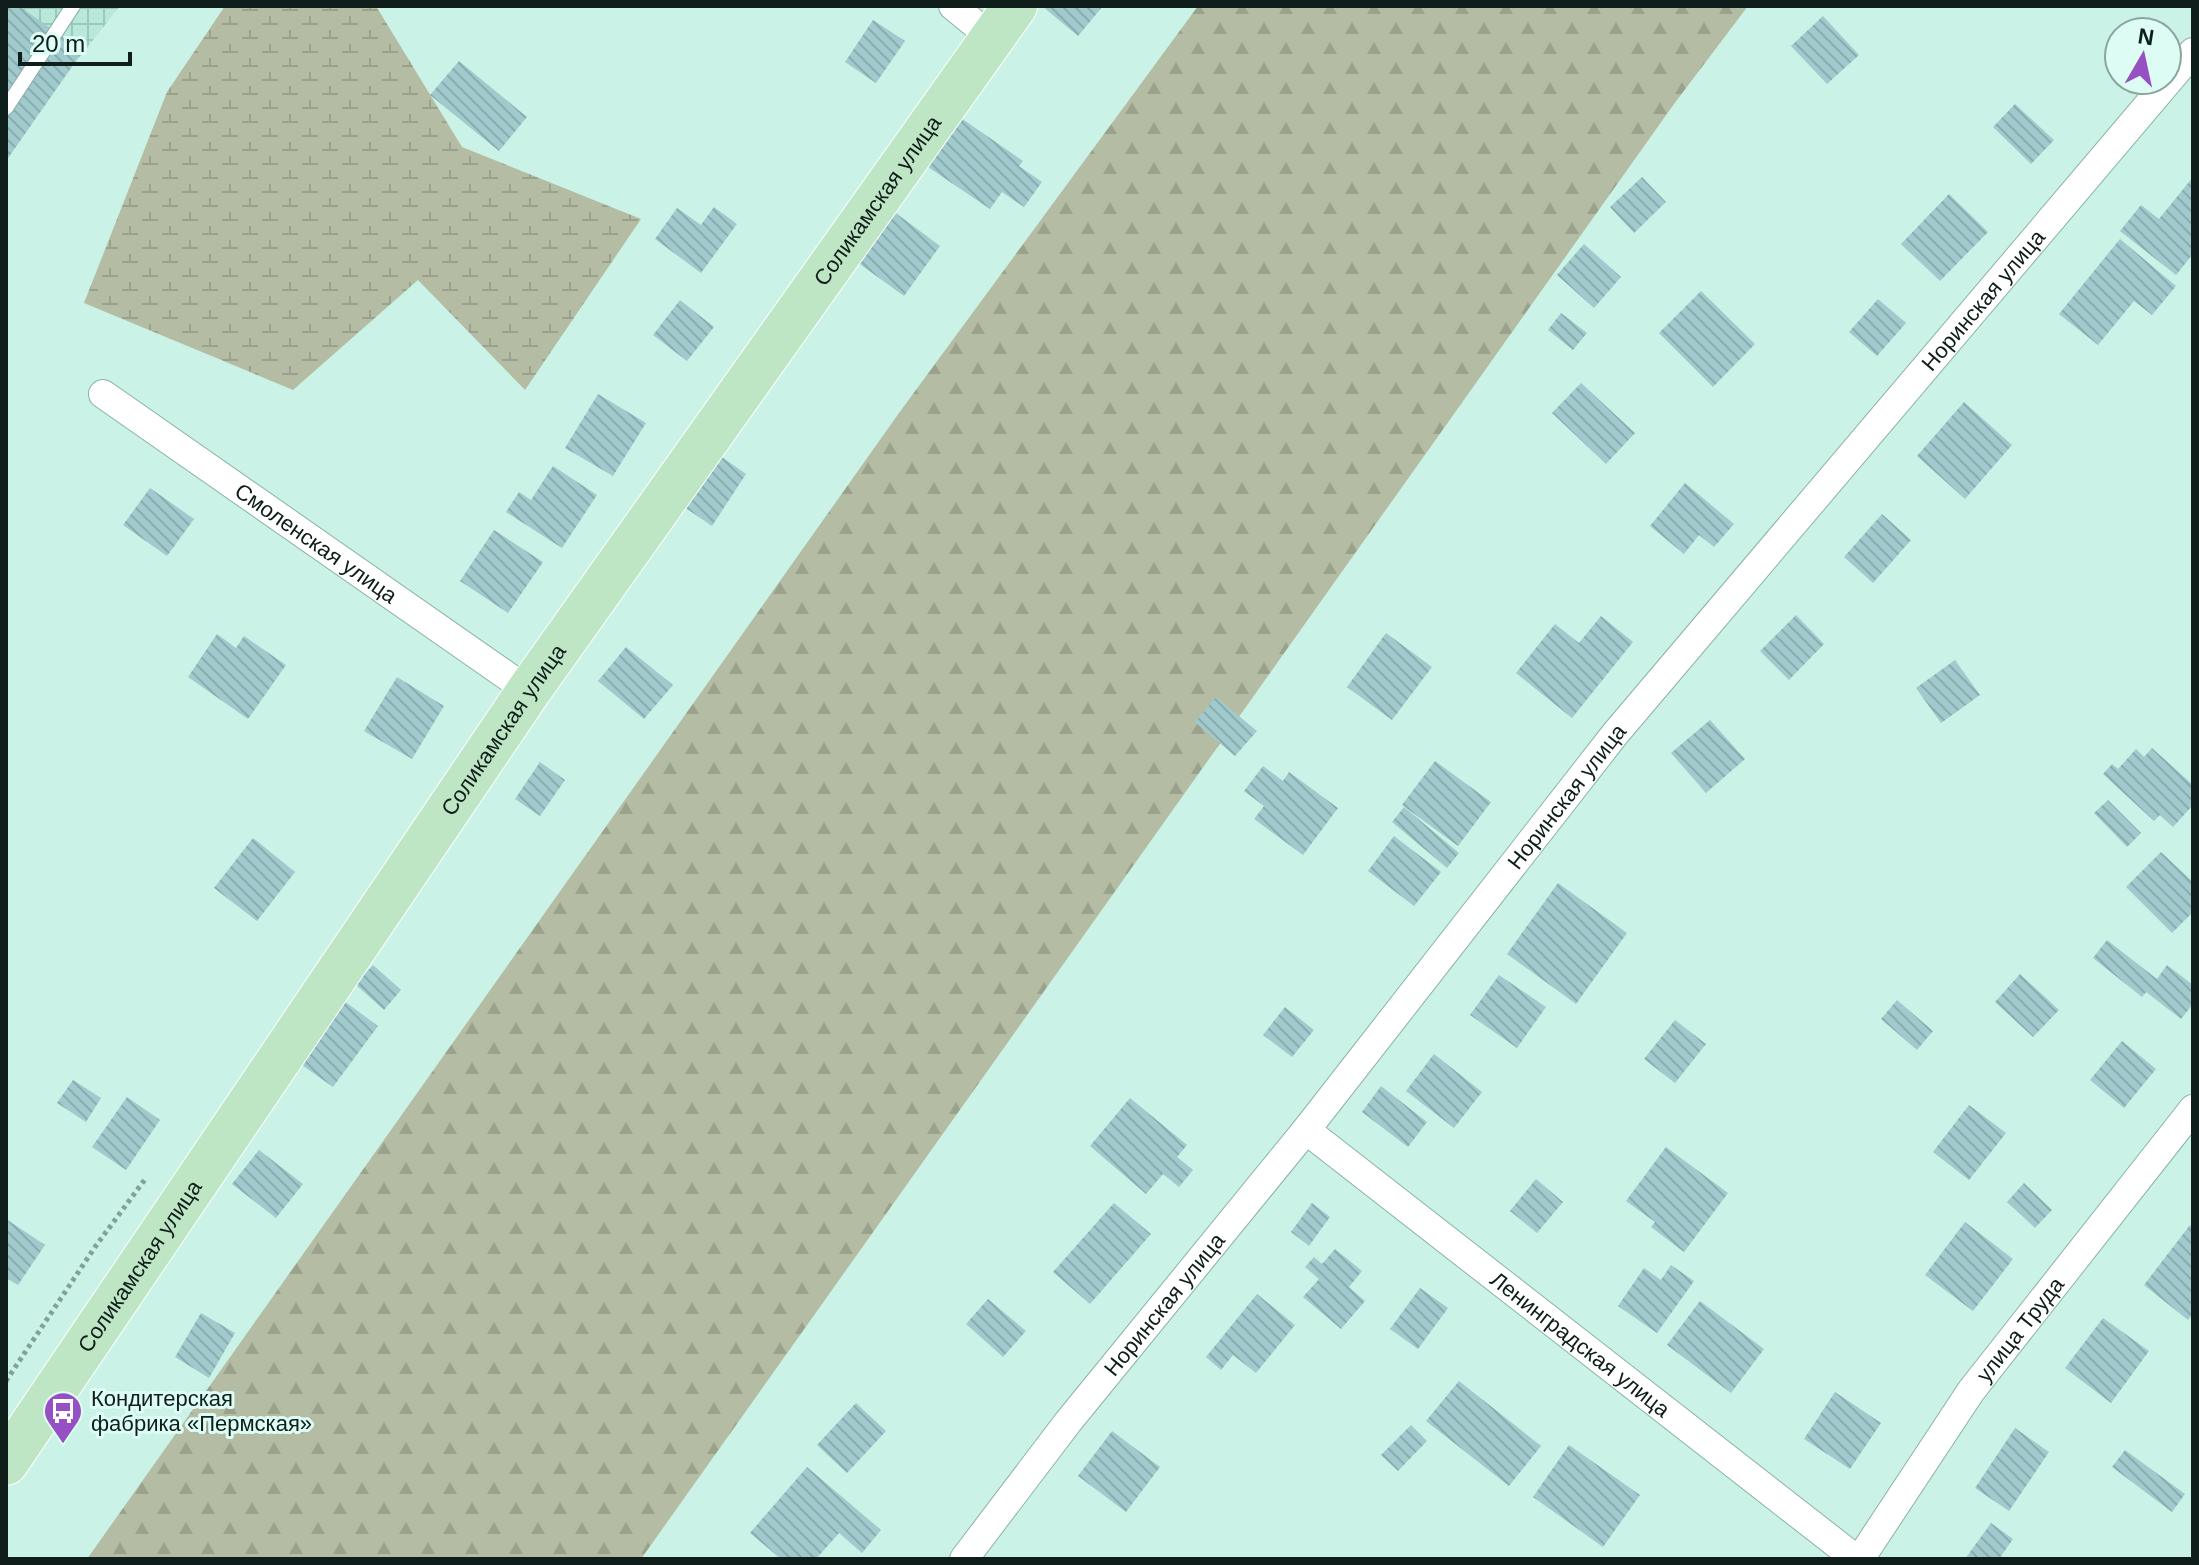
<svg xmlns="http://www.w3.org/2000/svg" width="2199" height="1565" viewBox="0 0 2199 1565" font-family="Helvetica,sans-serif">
  <defs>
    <pattern id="industrial-grid" width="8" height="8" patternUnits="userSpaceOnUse" patternTransform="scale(2)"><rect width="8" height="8" fill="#b7e8da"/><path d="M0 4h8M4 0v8" fill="none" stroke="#9cc7ba"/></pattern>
    <pattern id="forest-firs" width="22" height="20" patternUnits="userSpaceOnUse" patternTransform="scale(2)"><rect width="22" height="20" fill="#b4bda3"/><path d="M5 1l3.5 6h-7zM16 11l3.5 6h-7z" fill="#9aa28c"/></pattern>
    <pattern id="wetland-marsh" width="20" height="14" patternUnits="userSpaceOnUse" patternTransform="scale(2)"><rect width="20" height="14" fill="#b4bda3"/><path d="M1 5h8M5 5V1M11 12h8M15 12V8" fill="none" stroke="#9aa28c"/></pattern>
    <pattern id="building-back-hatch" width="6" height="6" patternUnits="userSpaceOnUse" patternTransform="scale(2)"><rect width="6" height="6" fill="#a0cacd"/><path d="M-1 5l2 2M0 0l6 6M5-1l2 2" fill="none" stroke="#89adaf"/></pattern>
  </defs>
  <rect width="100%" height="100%" fill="#caf2e6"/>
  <path fill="url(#industrial-grid)" d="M6 6H120L6 150Z"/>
  <path fill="url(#forest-firs)" d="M1198 6H1748L1674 104 641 1559H87L899 413Z"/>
  <path fill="url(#wetland-marsh)" d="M225 6H376L462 147 641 219 525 390 418 280 293 390 84 303 167 92Z"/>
  <path fill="url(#building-back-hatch)" d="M6 6H19L83 51 6 161Z
    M1042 6H1103L1078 36Z
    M1823 16 1859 55 1827 84 1791 46Z
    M873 20 905 41 876 83 845 62Z
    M459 61 527 117 499 151 430 95Z
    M2015 104 2054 140 2031 164 1993 127Z
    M961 118 1023 161 1019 166 1042 182 1024 207 1002 192 990 209 928 167Z
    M1642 177 1666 202 1634 233 1610 207Z
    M2193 177V254L2176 275 2120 231 2141 205 2159 219Z
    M1949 194 1988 232 1940 281 1901 244Z
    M714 207 737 224 701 273 655 239 677 208 701 225Z
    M893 211 940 246 904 296 857 262Z
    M2120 239 2176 286 2152 315 2134 301 2098 345 2059 314Z
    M1584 244 1621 277 1594 308 1557 275Z
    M1701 291 1755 344 1713 387 1659 333Z
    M1878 299 1906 323 1877 356 1849 332Z
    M680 300 714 327 687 361 653 335Z
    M1561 313 1587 333 1573 350 1548 330Z
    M1581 383 1635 433 1606 464 1552 413Z
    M598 394 646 423 613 476 565 448Z
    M1964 402 2012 445 1965 499 1917 456Z
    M719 455 746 474 712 526 684 507Z
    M553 466 597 495 562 548 506 512 519 492 531 500Z
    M1685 483 1734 524 1714 547 1699 535 1684 554 1650 526Z
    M150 488 194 519 167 556 123 525Z
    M1882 514 1911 540 1873 583 1844 557Z
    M494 530 543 562 508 613 460 581Z
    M1796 615 1824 644 1789 680 1760 651Z
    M1601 616 1633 642 1572 718 1516 673 1555 624 1579 643Z
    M1386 633 1432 667 1392 720 1347 687Z
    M217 634 236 648 244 636 286 665 248 719 188 677Z
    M626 647 673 685 644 719 598 681Z
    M1955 660 1980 695 1941 723 1916 688Z
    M397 677 444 706 412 759 364 731Z
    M1216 697 1257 731 1235 756 1195 722Z
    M1710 720 1745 759 1706 793 1671 753Z
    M2152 748 2193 785V805L2173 827 2160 815 2154 821 2103 774 2112 764 2118 769 2136 749 2144 757Z
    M1435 761 1491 802 1458 846 1402 805Z
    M540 762 565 780 540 816 515 799Z
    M1263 766 1283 781 1289 772 1338 808 1303 855 1254 819 1264 806 1244 791Z
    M2108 800 2141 833 2127 847 2094 813Z
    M1404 807 1459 853 1447 868 1392 822Z
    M1394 836 1441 872 1414 906 1368 871Z
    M253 838 295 872 257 921 214 888Z
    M2161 852 2193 882V912L2172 933 2126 887Z
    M1558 883 1627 933 1576 1004 1507 954Z
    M2107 940 2157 979 2167 965 2193 985V1004L2181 1019 2146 992 2142 997 2093 958Z
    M373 965 401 990 384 1010 355 984Z
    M2020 974 2059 1010 2033 1037 1995 1002Z
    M1499 975 1546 1007 1517 1048 1470 1015Z
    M340 998 378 1026 333 1087 295 1060Z
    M1897 1000 1933 1031 1917 1050 1881 1019Z
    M1285 1007 1314 1030 1292 1057 1263 1035Z
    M1675 1020 1706 1044 1675 1083 1644 1059Z
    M2122 1041 2156 1069 2124 1108 2090 1080Z
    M1434 1054 1482 1092 1454 1128 1406 1091Z
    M73 1080 101 1098 86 1122 57 1103Z
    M1381 1086 1427 1122 1408 1147 1362 1112Z
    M127 1097 160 1120 126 1170 92 1147Z
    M1130 1098 1187 1145 1177 1157 1193 1170 1179 1187 1163 1174 1146 1194 1090 1146Z
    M1969 1105 2006 1133 1969 1180 1933 1152Z
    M1666 1147 1728 1193 1684 1252 1651 1227 1655 1222 1626 1201Z
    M259 1150 303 1184 276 1218 232 1184Z
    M1536 1179 1563 1202 1537 1233 1510 1211Z
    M2024 1183 2052 1210 2035 1228 2007 1202Z
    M1114 1203 1151 1234 1090 1304 1053 1272Z
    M1312 1203 1330 1217 1309 1246 1291 1232Z
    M6 1219 45 1245 18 1285 6 1278Z
    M1965 1222 2013 1259 1973 1311 1925 1275Z
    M2190 1225 2193 1227V1313L2188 1320 2144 1285Z
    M1335 1249 1362 1271 1349 1287 1365 1301 1341 1329 1303 1297 1319 1279 1305 1267 1314 1257 1322 1264Z
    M1671 1265 1694 1281 1657 1333 1618 1306 1644 1268 1661 1280Z
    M1420 1288 1448 1308 1418 1349 1390 1329Z
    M1257 1294 1295 1325 1256 1373 1233 1355 1221 1370 1206 1357Z
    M988 1299 1026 1331 1003 1357 966 1324Z
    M1700 1301 1764 1349 1731 1393 1667 1345Z
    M201 1313 235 1333 209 1378 175 1357Z
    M2103 1318 2149 1351 2111 1403 2065 1368Z
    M1459 1381 1541 1446 1509 1486 1426 1421Z
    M1835 1392 1881 1423 1850 1469 1804 1439Z
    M856 1403 886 1431 847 1473 817 1445Z
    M1411 1425 1427 1441 1398 1471 1381 1455Z
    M2015 1428 2049 1452 2009 1511 1975 1488Z
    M1112 1431 1160 1467 1126 1512 1078 1476Z
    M1569 1445 1640 1495 1603 1547 1533 1497Z
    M2125 1450 2185 1494 2172 1512 2112 1467Z
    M807 1467 881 1530 862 1553 839 1533 816 1559H781L750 1533Z
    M1991 1523 2013 1539 1999 1559H1965Z"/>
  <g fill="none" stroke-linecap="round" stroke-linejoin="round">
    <defs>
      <path id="service" d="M6 108 73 6"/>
      <g id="minor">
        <path d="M953 6 992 38"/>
        <path id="s1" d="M103 394 510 678 530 689"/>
        <path id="s2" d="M1306 1130 1856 1559"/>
        <path id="s3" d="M964 1559 1068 1422 1306 1130 1615 734 2193 52"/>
        <path id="s4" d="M1860 1559 1971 1391 2193 1109"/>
      </g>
      <g id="primary">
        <path id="s5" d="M6 1463 530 689 1015 6"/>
      </g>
    </defs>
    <use href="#service" stroke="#8bb2a7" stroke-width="16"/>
    <use href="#minor" stroke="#8bb2a7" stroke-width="30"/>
    <use href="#primary" stroke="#fff" stroke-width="46"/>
    <path stroke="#82a198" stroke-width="5" stroke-dasharray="4 4" stroke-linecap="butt" d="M6 1381 95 1247 146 1178"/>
    <use href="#service" stroke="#fff" stroke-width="14"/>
    <use href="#minor" stroke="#fff" stroke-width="28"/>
    <use href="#primary" stroke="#bee5c4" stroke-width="44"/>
  </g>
  <defs>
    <symbol id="bus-pin" viewBox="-11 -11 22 30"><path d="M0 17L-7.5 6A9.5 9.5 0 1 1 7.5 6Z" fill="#9650c4" stroke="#ddfdf4"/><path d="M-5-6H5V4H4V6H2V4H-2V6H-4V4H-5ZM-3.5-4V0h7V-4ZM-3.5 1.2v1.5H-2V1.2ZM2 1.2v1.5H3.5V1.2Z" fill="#fff"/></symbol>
  </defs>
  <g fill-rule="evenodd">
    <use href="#bus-pin" x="41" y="1389" width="44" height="60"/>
  </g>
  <g text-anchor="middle" stroke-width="6" stroke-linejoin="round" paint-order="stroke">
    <g font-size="22" fill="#0f1e1a" stroke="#ddfdf4">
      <text dy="8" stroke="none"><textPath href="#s5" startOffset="1534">Соликамская улица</textPath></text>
      <text dy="8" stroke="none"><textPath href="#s3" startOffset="1620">Норинская улица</textPath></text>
      <text dy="8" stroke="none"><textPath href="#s1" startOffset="260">Смоленская улица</textPath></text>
      <text dy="8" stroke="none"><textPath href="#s5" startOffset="886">Соликамская улица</textPath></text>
      <text dy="8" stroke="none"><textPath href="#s3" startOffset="972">Норинская улица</textPath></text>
      <text dy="8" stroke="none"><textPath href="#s5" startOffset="238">Соликамская улица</textPath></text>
      <text dy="8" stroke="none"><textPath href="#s3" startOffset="324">Норинская улица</textPath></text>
      <text dy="8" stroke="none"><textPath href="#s4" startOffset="280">улица Труда</textPath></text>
      <text dy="8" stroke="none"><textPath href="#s2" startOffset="348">Ленинградская улица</textPath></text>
    </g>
    <g font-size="22" fill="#0f1e1a" stroke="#ddfdf4" text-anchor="start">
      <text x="91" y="1406">Кондитерская<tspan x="91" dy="25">фабрика «Пермская»</tspan></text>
    </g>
  </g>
  <rect width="2199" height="1565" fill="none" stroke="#0f1e1a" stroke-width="16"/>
  <g transform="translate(2143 56) rotate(9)"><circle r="38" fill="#ddfdf4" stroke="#8ba49d" stroke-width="2"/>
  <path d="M0-6L14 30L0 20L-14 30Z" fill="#9650c4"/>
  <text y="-12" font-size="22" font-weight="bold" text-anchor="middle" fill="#0f1e1a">N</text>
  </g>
  <path d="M20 52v12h110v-12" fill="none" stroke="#0f1e1a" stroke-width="4"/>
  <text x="32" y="52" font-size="24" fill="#0f1e1a" stroke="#ddfdf4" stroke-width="6" paint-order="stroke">20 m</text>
</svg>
